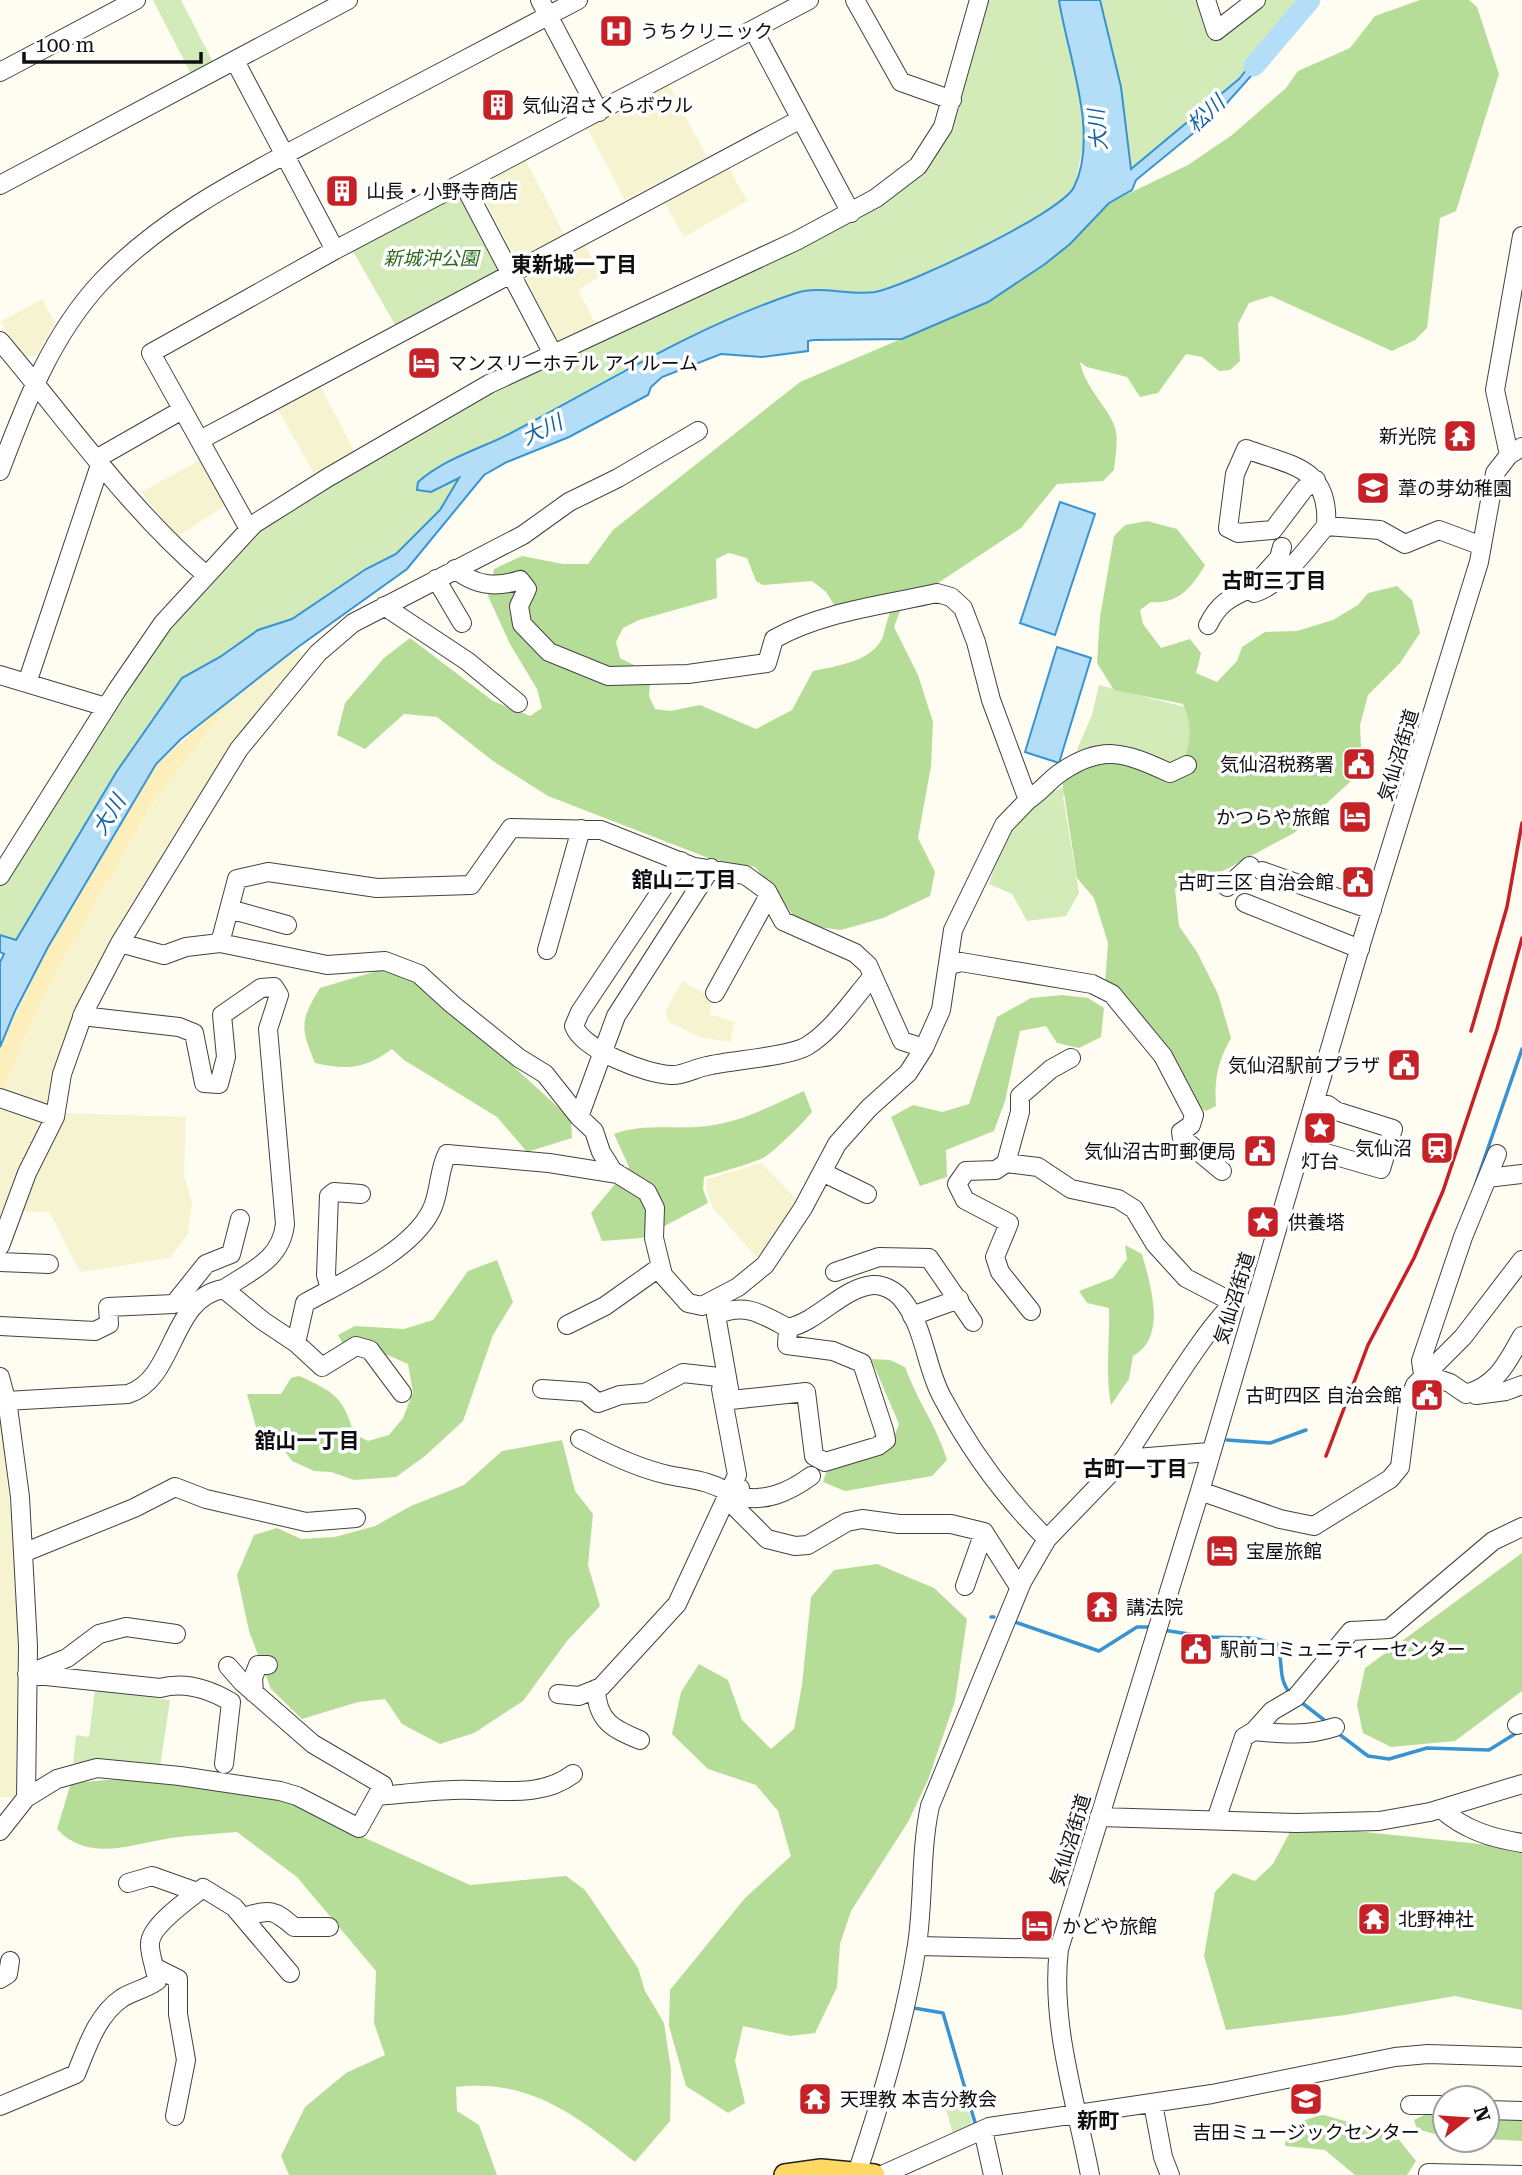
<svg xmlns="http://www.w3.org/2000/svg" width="1522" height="2175" viewBox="0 0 1522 2175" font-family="'Roboto Serif','Noto Sans JP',serif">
  <rect width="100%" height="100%" fill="#fffcf1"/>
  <path fill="#f6f4d0" d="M667 81 707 157 625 200 585 124Z
    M524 157 564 234 516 259 476 183Z
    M727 164 747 201 684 237 663 200Z
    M583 241 601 276 578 290 597 326 559 343 523 274Z
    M42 299 55 323 36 356 26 357 0 322Z
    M317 380 356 454 316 477 274 403Z
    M204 458 228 504 177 537 141 492Z
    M298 647 304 660 217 770 73 1016 53 1077 50 1103 0 1232V1096L43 996 157 797 232 699Z
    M682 981 711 997 710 1014 735 1022 730 1042 700 1037 669 1022 665 1012Z
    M65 1113 186 1117 184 1175 192 1203 188 1234 170 1258 80 1272 50 1213 21 1211Z
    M761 1163 800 1203 785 1229 757 1258 713 1208 706 1189 707 1179Z
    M0 1416 18 1581 16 1797H0Z"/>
  <path fill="#d2ebb9" d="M153 0H181L213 62 191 74Z
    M985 0H1059L1078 81 1084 142 1074 188 1051 209 987 246 915 279 874 292H800L622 371 510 433 435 467 452 479 459 477 440 510 396 554 366 569 292 619 258 630 220 657 182 678 115 775 16 941 0 935V878L170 621 259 526 554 357 925 165Z
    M1100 0H1201L1212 35 1263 0H1303L1286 16 1247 72 1131 169 1121 87Z
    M461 188 503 272 398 330 350 246Z
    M1099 685 1193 709 1195 713 1187 765 1084 761 1077 749 1092 715Z
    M1076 780 1063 796 1079 893 1066 916 1027 921 1012 894 989 884 1007 826 1041 798Z
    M95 1689 170 1700 160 1767 73 1763 76 1735 89 1737Z
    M963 2090 974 2130 954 2137 942 2096Z"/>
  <path fill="#b6dd98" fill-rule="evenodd" d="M1420 0H1469L1477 7 1499 74 1456 211 1440 218 1427 328 1415 340 1392 351 1271 296 1249 303 1238 324 1240 361 1230 370 1219 371 1202 357 1186 354 1158 393 1140 397 1127 377 1087 367 1080 362C1086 391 1111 409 1116 431 1118 443 1115 458 1114 470L1103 481 1057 484 1021 528 935 585 907 593 894 627 918 675 933 722 931 766 918 838 935 872 930 896 883 918 841 930 801 925 755 867 711 859 548 796 493 761 437 717 404 714 365 749 337 735 345 703 384 658 410 638 493 701 530 716 542 708 537 689 510 644 488 596 494 569 522 556 563 564H588L613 530 800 382 988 302 1070 244 1109 203 1188 165 1232 135 1286 88 1298 71 1350 48 1375 16ZM729 553 747 558 756 581 763 585 812 581 826 592 836 608 894 602C889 613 887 622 884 633 877 661 836 666 813 671L792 710 756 729 700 705 670 711 655 709 649 696 650 684 638 667 620 658 616 642 623 628 639 620 717 598 716 559Z
    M1147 521 1177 529 1205 565C1193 586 1178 605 1151 602L1140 610 1143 624 1161 648 1190 639 1201 653 1196 673 1217 682 1237 661 1242 647 1265 632 1297 631 1333 620 1358 605 1368 593 1397 586 1412 600 1420 633 1400 663 1368 695 1360 725 1361 747 1350 782 1294 833 1221 872 1188 874 1175 889 1179 926 1197 952 1218 994 1231 1038C1218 1061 1214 1079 1216 1106L1206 1111 1190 1101 1105 984 1108 943 1094 898 1077 878 1062 780 1110 754 1173 777C1190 756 1195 728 1183 704L1114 690 1097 663 1100 617 1114 536 1125 525Z
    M380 970 423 984 571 1119 572 1138 527 1152 497 1117 404 1060 392 1049C365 1069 348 1070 315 1063 300 1027 300 1021 320 988Z
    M1062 995 1088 998 1104 1008 1101 1037 1079 1048 1057 1043 1046 1026 1020 1031 1005 1101 994 1131 946 1150 947 1177 920 1186 891 1117 913 1105 942 1112 969 1104 997 1017 1031 998Z
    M804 1091 812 1112C805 1121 773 1153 763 1158 745 1166 723 1171 704 1177L703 1189 708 1203 642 1238 602 1241 591 1213 629 1167 614 1134C644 1123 675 1130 707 1126 741 1122 773 1105 804 1091Z
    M1125 1245 1142 1254C1150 1284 1168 1337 1133 1356L1129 1379 1111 1405C1105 1373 1110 1341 1109 1308L1087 1303 1079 1291 1113 1278 1127 1259Z
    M497 1260 513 1302 493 1335 463 1421 425 1456 396 1477 354 1480 331 1472 314 1471 292 1461 277 1441 257 1431 247 1394H281L291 1378 299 1376C334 1392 343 1396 354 1434L368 1441 389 1435 403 1418 413 1392 408 1364 390 1356 343 1344 338 1335 355 1326 404 1329 433 1320 468 1271Z
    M871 1359 890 1360 905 1367C917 1401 937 1426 947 1460L932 1476 845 1491 823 1482 827 1470 892 1442 899 1424Z
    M562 1440 575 1491 593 1514 588 1565 600 1606 567 1641 523 1701 474 1733 440 1744 402 1724 385 1699 358 1702 302 1719 271 1689 249 1631 237 1575 254 1535 277 1528 301 1539 335 1537 375 1526 411 1506 464 1485 502 1451Z
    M1522 1553V1691L1455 1741 1391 1747 1363 1733 1357 1705 1365 1668Z
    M877 1564 934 1588 967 1619 955 1701 928 1780 908 1822 851 1911 840 1944 837 1987 815 2033 790 2036 743 2026 735 2061 745 2103 728 2113 686 2086 669 2026 670 1990 745 1898 791 1856 778 1811 756 1785 708 1769 672 1734 681 1692 699 1664 728 1680 742 1720 771 1749 794 1729 802 1685 811 1597 834 1570Z
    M167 1775 299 1803 363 1837 470 1885 566 1876 585 1890 638 1968 645 1991 664 2023 671 2070 670 2121 635 2162C579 2118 532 2078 456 2087L457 2111 479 2125 497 2175H289L281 2156 305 2107 346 2073 385 2055 374 2023 376 1971 297 1877 237 1832C215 1834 193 1835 171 1838 133 1844 88 1863 57 1829L71 1783Z
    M1307 1826 1499 1846 1522 1852V2010L1455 1996 1345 2015 1226 2030 1204 1956 1215 1892 1233 1873 1255 1881 1273 1864 1292 1828Z
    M1428 2113 1445 2114V2137L1417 2129 1414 2120Z
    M1324 2115 1396 2136 1416 2161 1407 2175H1355L1325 2150 1285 2146C1286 2125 1306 2118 1324 2115Z
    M1487 2116 1522 2119V2141L1487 2139Z"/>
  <path fill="#fcefbc" d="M232 699 154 801 43 996 0 1096V1047L48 947 156 764Z"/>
  <path fill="#b4def8" stroke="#3893d2" stroke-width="2" d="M1059 0H1100L1121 87 1131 169 1239 79 1267 44 1275 49 1218 113 1136 180 1132 190 1109 203 1070 244 1045 264 988 302 902 339 814 340 808 341V351L762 357 721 354 662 377 651 387 648 395 569 437 507 462 484 475 407 569 298 647 181 739 156 764 48 947 15 1011 0 1047V962L4 954 0 952V935L16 940 117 771 182 678 220 657 258 630 292 619 366 569 396 554 440 510 459 478 431 492 417 490 418 482C445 458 480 449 511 433 606 383 694 327 796 293 820 285 850 296 875 292 906 286 1062 213 1074 187 1100 134 1067 54 1059 0Z
    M1060 502 1095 514 1055 635 1020 623Z
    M1057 647 1091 658 1059 763 1025 752Z"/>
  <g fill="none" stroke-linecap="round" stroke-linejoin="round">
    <path stroke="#3893d2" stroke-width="3.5" d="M1475 1186 1522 1049
      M1227 1440 1270 1443 1306 1430
      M991 1617H994
      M1015 1622 1099 1651 1137 1627H1152
      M1163 1630 1208 1637 1253 1638 1277 1644C1284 1661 1277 1678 1290 1693
      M1301 1702 1328 1723
      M1335 1731 1368 1756 1389 1759 1427 1748 1489 1750 1518 1732
      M914 2008 943 2013 976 2126"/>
    <path stroke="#b4def8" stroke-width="21" d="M1254 66 1310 0"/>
    <defs>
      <path id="minor" d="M540 0 599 112
        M855 0 901 82 952 100
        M1206 0 1216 31 1256 0
        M754 31 851 213
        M235 61 335 250
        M0 72 136 0
        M463 183 552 352
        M0 185 348 0
        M0 341C67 420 127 507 206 575
        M200 440 799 120
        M1509 455 1495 390 1522 236
        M96 459 182 410
        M0 471C25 404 52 334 102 281 167 213 253 172 335 128 416 85 497 43 578 0
        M1316 480 1304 489 1273 530 1238 533 1228 528 1235 474 1246 449C1292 466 1330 467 1326 526L1380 530 1405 544 1439 530 1482 546
        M249 529 151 353 335 250 809 0
        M1282 547 1279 558 1252 588 1254 593C1282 585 1307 548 1326 526
        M436 579 462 623
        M384 606 467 661 518 703
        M1208 625C1218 604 1230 597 1252 588
        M0 675 106 707
        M27 683 100 465
        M1028 800C1039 793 1047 783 1057 775 1101 743 1124 752 1170 773L1187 765
        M681 861 580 1012 574 1026C583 1050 646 1074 671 1075 683 1076 695 1068 707 1066 731 1060 789 1057 807 1046 833 1030 853 999 873 976
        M711 868 616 1016 579 1117 594 1131 601 1152 613 1171 647 1192 655 1208 654 1238 663 1275 688 1303 702 1306 738 1287 765 1265 803 1208 837 1144 869 1108 908 1073 924 1048
        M1262 871 1372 910
        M0 876 117 690 163 623 254 524 327 478 489 384 796 241 876 198 918 166 943 127 979 0
        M1227 887 1250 866
        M1245 903 1360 949
        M229 909 287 925
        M120 943 239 749 318 653 353 623 523 535 569 502 618 478 698 431
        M220 943 327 965 385 961 419 974 452 1004 519 1058 545 1074 579 1117
        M547 950 581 829
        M950 965 961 962 1092 984 1112 994 1163 1056 1194 1115 1191 1125 1181 1132 1182 1138 1222 1171
        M715 993 769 895
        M82 1016 179 1027 194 1033 204 1083 219 1084 226 1057 222 1015 261 988 274 987 279 995 268 1029 285 1224C281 1260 252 1270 224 1289
        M1071 1058 1051 1069 1020 1096V1112L1006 1163 1038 1167 1071 1189 1118 1199 1134 1209 1155 1244 1186 1278 1232 1302
        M0 1098 55 1117
        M1497 1154 1463 1237 1421 1361 1423 1374 1450 1383 1466 1394C1497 1385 1507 1363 1522 1336
        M1311 1156 1319 1151 1381 1169 1393 1129 1336 1111 1328 1105
        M1006 1163 996 1170 966 1171 957 1184 965 1200 1009 1223 995 1257 1000 1272 1031 1311
        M822 1172 867 1194
        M1487 1178 1522 1174
        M0 1246 27 1173 55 1117 62 1074 84 1012 120 943 164 955 186 947 220 943 237 879 268 872 377 888 471 885 511 828 601 830 694 867 745 875 767 891 783 921 855 953 868 965 902 1041 924 1048 941 1010 953 930 1004 825 1028 800 991 700 976 642 963 608 951 597 937 593C884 605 821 612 774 639L767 663 688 674 608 676 549 652 522 624 519 606 527 589 520 580C496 588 475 586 455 569
        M0 1262 49 1264
        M835 1272 879 1257 929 1258 973 1322
        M330 1289 326 1275 329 1196 334 1192 361 1194
        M912 1316 959 1299
        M567 1325 605 1306 660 1267
        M0 1326 95 1331 109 1324 108 1307 174 1304 206 1264 231 1254 240 1219
        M788 1328 787 1345 833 1351 862 1363 884 1430 886 1440 878 1446 825 1462 814 1456 806 1392 731 1400 716 1315C745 1302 762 1314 788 1328 819 1321 842 1288 873 1285 883 1284 895 1291 901 1298 925 1326 925 1366 942 1397 969 1448 1006 1499 1047 1539
        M0 1377 8 1407 20 1497 28 1646 26 1798 0 1831
        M542 1389 585 1392 598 1403 620 1395 645 1393 683 1373 719 1377
        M402 1393 370 1350 356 1346 322 1367 296 1343 305 1303C343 1282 411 1251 431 1211 440 1194 438 1172 447 1154L549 1163 618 1174
        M1476 1395 1506 1391 1522 1385
        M6 1401 128 1394C176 1379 170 1297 224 1289L263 1321 296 1343
        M580 1439C608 1454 637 1468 668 1475 693 1480 709 1480 731 1494
        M1124 1459C1145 1429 1216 1309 1240 1299
        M740 1488 734 1506 767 1539 795 1546 808 1545 847 1522 862 1519 899 1524H951L984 1532 1019 1587
        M1200 1491 1280 1519 1314 1526 1390 1479 1400 1467 1408 1404 1415 1385 1463 1337 1522 1260
        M737 1496C765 1503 789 1492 811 1476
        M23 1553 134 1508 175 1487 206 1499 306 1522 356 1518
        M965 1586 984 1532
        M30 1673 67 1658 99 1634 126 1627 176 1634
        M27 1674 160 1688C185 1681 209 1689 231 1702L224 1764
        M596 1689C597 1721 613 1729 640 1740
        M254 1693 253 1678 258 1665H268
        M558 1694 579 1696 601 1687 677 1604 737 1475 721 1389
        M1517 1725 1522 1723
        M1254 1731C1282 1734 1309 1736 1335 1727
        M377 1796C402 1794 427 1791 453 1790 494 1788 539 1800 573 1774
        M26 1798 57 1779 97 1768 180 1776 280 1791 297 1796 359 1828 383 1785 313 1744 242 1682 228 1666
        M1441 1809C1465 1830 1491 1838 1522 1843
        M1099 1817 1296 1823 1379 1821 1430 1812 1522 1784
        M1216 1820 1244 1737 1254 1731 1272 1711 1296 1697 1351 1631 1389 1629 1493 1541 1522 1527
        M128 1883 152 1876 197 1892
        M244 1917C271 1909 273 1909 294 1927H329
        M917 1946 1059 1949
        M156 1968 178 1979V2014L186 2060 175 2116
        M0 1979 8 1974 10 1961
        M1153 2104 1163 2157 1170 2175
        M1410 2105H1445
        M0 2106 76 2074C87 2047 97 2015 122 1998 133 1991 146 1989 157 1981 156 1969 149 1954 150 1943 151 1925 189 1899 203 1888L234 1907 290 1973
        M1487 2110 1522 2111
        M983 2130 993 2175
        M857 2173C882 2099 905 2022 917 1945 924 1899 920 1852 930 1806L1022 1582 1047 1539 1124 1459 1209 1452
        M1428 2173 1522 2175
        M882 2175 989 2127 1212 2094 1395 2057 1428 2054 1522 2057
        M1090 2175C1076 2102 1050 2023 1059 1949L1200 1491 1357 957 1479 562 1495 473 1509 455 1522 447"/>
      <path id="major" d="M785 2175 821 2170 874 2175"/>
    </defs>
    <use href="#minor" stroke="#424242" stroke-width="20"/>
    <use href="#major" stroke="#202020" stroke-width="24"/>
    <use href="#minor" stroke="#fff" stroke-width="18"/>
    <use href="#major" stroke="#fdd964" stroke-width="21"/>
    <path stroke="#c52127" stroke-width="3.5" d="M1471 1031 1507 907 1522 823
      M1326 1456 1368 1345 1414 1258 1443 1191 1497 1029 1522 938"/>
  </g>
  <defs>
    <symbol id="hospital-square" viewBox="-11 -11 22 22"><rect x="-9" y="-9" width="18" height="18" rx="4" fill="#c52127" stroke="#fff"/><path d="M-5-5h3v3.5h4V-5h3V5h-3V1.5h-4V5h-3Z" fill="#fff"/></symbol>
    <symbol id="building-square" viewBox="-11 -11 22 22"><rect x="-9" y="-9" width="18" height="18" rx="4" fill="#c52127" stroke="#fff"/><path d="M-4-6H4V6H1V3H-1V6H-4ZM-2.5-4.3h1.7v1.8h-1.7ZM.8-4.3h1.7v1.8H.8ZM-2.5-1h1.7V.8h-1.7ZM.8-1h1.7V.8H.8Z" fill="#fff"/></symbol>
    <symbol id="hotel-square" viewBox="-11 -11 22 22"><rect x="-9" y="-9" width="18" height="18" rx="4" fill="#c52127" stroke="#fff"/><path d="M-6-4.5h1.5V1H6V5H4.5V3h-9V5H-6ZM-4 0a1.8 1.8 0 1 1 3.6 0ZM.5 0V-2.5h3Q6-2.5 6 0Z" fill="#fff"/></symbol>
    <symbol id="temple-square" viewBox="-11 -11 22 22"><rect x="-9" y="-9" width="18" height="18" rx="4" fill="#c52127" stroke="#fff"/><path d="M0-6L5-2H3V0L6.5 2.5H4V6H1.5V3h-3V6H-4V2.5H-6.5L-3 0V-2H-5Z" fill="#fff"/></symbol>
    <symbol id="school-square" viewBox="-11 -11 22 22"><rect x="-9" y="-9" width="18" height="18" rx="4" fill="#c52127" stroke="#fff"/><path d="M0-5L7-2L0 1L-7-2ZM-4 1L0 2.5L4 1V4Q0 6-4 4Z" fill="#fff"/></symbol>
    <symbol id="civic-square" viewBox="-11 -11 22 22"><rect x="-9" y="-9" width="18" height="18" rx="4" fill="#c52127" stroke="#fff"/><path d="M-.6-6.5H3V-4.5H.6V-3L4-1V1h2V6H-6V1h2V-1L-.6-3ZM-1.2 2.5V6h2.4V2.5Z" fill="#fff"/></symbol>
    <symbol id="sight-square" viewBox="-11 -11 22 22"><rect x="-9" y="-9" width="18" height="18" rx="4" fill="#c52127" stroke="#fff"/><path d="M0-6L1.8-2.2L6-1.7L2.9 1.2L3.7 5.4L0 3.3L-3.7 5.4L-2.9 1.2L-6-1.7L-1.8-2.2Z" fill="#fff"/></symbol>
    <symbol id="station-square" viewBox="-11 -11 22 22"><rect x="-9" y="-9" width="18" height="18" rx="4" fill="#c52127" stroke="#fff"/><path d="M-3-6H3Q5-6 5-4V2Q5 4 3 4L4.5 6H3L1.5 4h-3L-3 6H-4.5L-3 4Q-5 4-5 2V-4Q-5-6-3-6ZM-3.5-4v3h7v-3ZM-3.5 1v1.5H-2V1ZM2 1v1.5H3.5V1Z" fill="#fff"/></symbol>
  </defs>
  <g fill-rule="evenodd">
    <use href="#hospital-square" x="597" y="12" width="38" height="38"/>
    <use href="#building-square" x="479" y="86" width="38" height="38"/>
    <use href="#building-square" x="323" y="172" width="38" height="38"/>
    <use href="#hotel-square" x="405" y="344" width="38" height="38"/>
    <use href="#temple-square" x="1441" y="417" width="38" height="38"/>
    <use href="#school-square" x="1354" y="469" width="38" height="38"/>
    <use href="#civic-square" x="1340" y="745" width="38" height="38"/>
    <use href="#hotel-square" x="1336" y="798" width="38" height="38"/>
    <use href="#civic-square" x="1339" y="863" width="38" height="38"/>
    <use href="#civic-square" x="1385" y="1046" width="38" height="38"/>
    <use href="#sight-square" x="1301" y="1109" width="38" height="38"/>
    <use href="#station-square" x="1418" y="1129" width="38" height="38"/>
    <use href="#civic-square" x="1241" y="1132" width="38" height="38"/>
    <use href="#sight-square" x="1244" y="1203" width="38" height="38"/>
    <use href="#civic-square" x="1408" y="1376" width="38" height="38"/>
    <use href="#hotel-square" x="1203" y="1532" width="38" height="38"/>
    <use href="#temple-square" x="1083" y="1588" width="38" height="38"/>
    <use href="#civic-square" x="1177" y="1630" width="38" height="38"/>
    <use href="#temple-square" x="1355" y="1900" width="38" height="38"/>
    <use href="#hotel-square" x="1018" y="1907" width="38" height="38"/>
    <use href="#temple-square" x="796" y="2080" width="38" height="38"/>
    <use href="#school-square" x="1287" y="2080" width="38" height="38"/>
  </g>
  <g text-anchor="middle" stroke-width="7" stroke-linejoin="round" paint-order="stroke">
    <g font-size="19" fill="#0f0f0f" stroke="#fff" text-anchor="start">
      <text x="640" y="38">うちクリニック</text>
      <text x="522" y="112">気仙沼さくらボウル</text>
      <text x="366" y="198">山長・小野寺商店</text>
      <text x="448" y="370">マンスリーホテル アイルーム</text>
      <text x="1436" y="443" text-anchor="end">新光院</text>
      <text x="1398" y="495">葦の芽幼稚園</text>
      <text x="1334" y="771" text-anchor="end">気仙沼税務署</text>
      <text x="1330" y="824" text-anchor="end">かつらや旅館</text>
      <text x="1334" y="889" text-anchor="end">古町三区 自治会館</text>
      <text x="1380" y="1072" text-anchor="end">気仙沼駅前プラザ</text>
      <text x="1412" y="1155" text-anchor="end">気仙沼</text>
      <text x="1236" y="1158" text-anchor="end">気仙沼古町郵便局</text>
      <text x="1320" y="1168" text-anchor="middle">灯台</text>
      <text x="1288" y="1229">供養塔</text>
      <text x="1402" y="1402" text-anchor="end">古町四区 自治会館</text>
      <text x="1246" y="1558">宝屋旅館</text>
      <text x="1126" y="1614">講法院</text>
      <text x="1220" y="1656">駅前コミュニティーセンター</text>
      <text x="1398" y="1926">北野神社</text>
      <text x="1062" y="1933">かどや旅館</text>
      <text x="840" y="2106">天理教 本吉分教会</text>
      <text x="1306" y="2139" text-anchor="middle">吉田ミュージックセンター</text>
    </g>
    <g font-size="19" font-style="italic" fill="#2b6a1c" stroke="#fff">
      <text x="431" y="265">新城沖公園</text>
    </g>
    <g font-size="19" fill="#0f0f0f" stroke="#fff">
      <text transform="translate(1398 755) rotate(-73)" y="7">気仙沼街道</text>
      <text transform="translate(1234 1298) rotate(-73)" y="7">気仙沼街道</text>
      <text transform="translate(1070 1840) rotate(-73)" y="7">気仙沼街道</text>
    </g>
    <g font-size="21" font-style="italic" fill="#1364a6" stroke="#fff">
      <text transform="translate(1206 114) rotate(-43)" y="7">松川</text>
      <text transform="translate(1098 130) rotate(-95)" y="7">大川</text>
      <text transform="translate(542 430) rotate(-25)" y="7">大川</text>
      <text transform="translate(109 815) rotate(-58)" y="7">大川</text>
    </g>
    <g font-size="21" font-weight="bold" fill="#0f0f0f" stroke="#fff">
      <text x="574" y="272">東新城一丁目</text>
      <text x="1274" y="588">古町三丁目</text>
      <text x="684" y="887">舘山二丁目</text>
      <text x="307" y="1448">舘山一丁目</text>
      <text x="1135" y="1476">古町一丁目</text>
      <text x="1098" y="2128">新町</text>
    </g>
  </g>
  <g transform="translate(1466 2119) rotate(73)"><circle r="33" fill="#ffffff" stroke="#9f9f9f" stroke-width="2"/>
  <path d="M0-5L12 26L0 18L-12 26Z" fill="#c52127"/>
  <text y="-10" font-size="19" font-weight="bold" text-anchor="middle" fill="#0f0f0f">N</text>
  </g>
  <path d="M24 52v10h177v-10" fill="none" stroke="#0f0f0f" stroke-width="3.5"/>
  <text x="35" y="52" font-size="21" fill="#0f0f0f" stroke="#ffffff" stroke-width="5" paint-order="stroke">100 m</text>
</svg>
